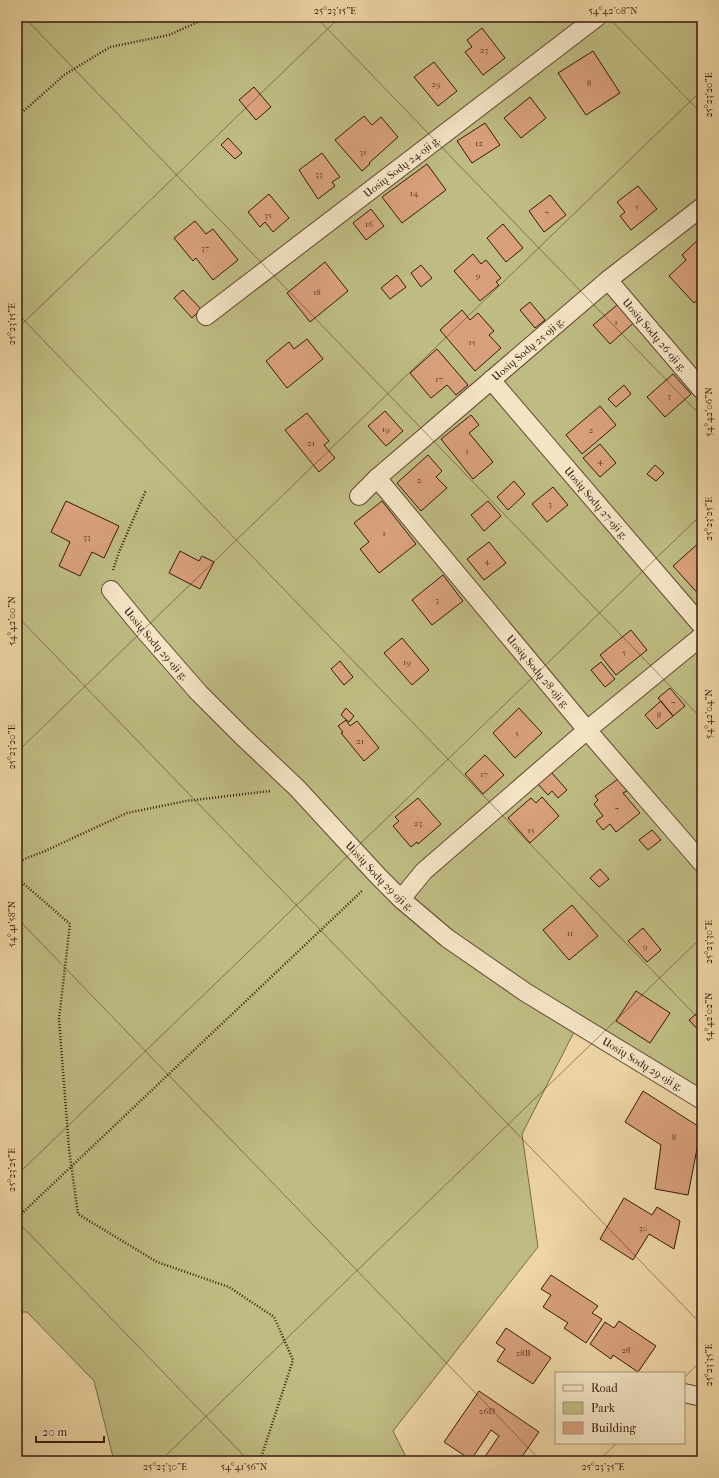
<svg xmlns="http://www.w3.org/2000/svg" width="719" height="1478" viewBox="0 0 719 1478" font-family="'IM FELL French Canon',serif">
  <rect width="100%" height="100%" fill="#edd5a4"/>
  <filter id="stains"><feTurbulence type="fractalNoise" baseFrequency=".005" numOctaves="4"/><feColorMatrix values="0 0 0 0 .2 0 0 0 0 .09 0 0 0 0 .02 0 0 0 .5 -.17"/></filter>
  <radialGradient id="worn" r=".72"><stop offset=".6" stop-color="#630" stop-opacity="0"/><stop offset="1" stop-color="#630" stop-opacity=".3"/></radialGradient>
  <path fill="#bebc82" stroke="#7a6a48" d="M17 17H702V1107L574 1032 522 1134 538 1247 393 1431 408 1461H114L94 1381 27 1312H17Z"/>
  <path fill="#d8a17b" stroke="#37180d" d="M482 28 505 58 483 75 465 52 472 47 467 40Z
    M593 51 620 93 586 115 558 73Z
    M434 62 457 91 438 106 414 77Z
    M254 87 271 107 256 120 239 100Z
    M530 97 546 118 521 138 504 118Z
    M364 116 372 125 381 117 398 137 369 163 370 164 362 171 335 140Z
    M485 123 500 145 472 163 457 141Z
    M228 138 242 153 235 159 221 145Z
    M322 153 340 177 332 182 335 186 318 199 299 170Z
    M427 164 446 190 402 223 382 197Z
    M638 186 657 209 631 230 620 216 625 212 617 202Z
    M269 194 289 218 273 232 265 222 260 227 248 212Z
    M550 195 566 215 544 232 529 211Z
    M371 209 384 226 366 240 353 223Z
    M195 221 206 234 213 229 238 260 213 280 196 258 193 261 174 238Z
    M503 224 523 248 506 262 487 238Z
    M702 236V296L694 303 669 276 686 260 682 255Z
    M473 254 481 264 486 260 501 278 496 282 499 285 480 301 454 271Z
    M325 262 348 291 310 322 287 293Z
    M421 265 432 278 421 287 411 273Z
    M397 275 406 287 390 299 381 288Z
    M183 290 201 309 192 318 174 298Z
    M622 301 638 319 610 344 593 325Z
    M530 302 545 320 535 328 520 310Z
    M462 310 470 320 478 313 494 331 489 335 501 348 475 371 440 330Z
    M307 339 323 359 287 388 266 361 289 342 294 349Z
    M437 349 468 385 456 395 447 385 431 398 410 373Z
    M673 374 691 394 665 417 647 397Z
    M624 385 631 394 616 407 608 399Z
    M600 406 616 425 582 454 566 435Z
    M385 411 403 431 386 446 368 426Z
    M307 413 329 441 324 445 335 458 319 472 285 430Z
    M471 415 479 425 469 433 493 462 473 479 441 439Z
    M600 444 616 463 600 477 583 458Z
    M428 455 442 471 436 477 447 488 421 511 397 483Z
    M655 465 664 473 656 481 647 474Z
    M514 481 525 494 508 510 497 497Z
    M553 487 568 505 547 522 532 504Z
    M66 501 119 526 104 558 92 552 80 576 59 566 70 542 51 532Z
    M382 501 416 544 379 573 360 549 369 542 354 523Z
    M488 501 501 516 484 531 471 515Z
    M702 540V598L673 566Z
    M489 542 506 563 484 580 467 559Z
    M180 551 199 561 202 556 214 562 200 589 169 573Z
    M443 575 463 601 432 625 412 600Z
    M631 630 647 650 616 675 600 655Z
    M402 638 429 670 412 685 384 653Z
    M340 661 353 677 344 685 331 669Z
    M601 662 615 679 605 687 591 670Z
    M670 688 685 706 673 716 658 698Z
    M661 701 673 716 657 729 645 715Z
    M346 708 354 716 349 722 341 715Z
    M519 708 542 733 515 758 493 733Z
    M346 720 350 726 357 721 379 748 364 761 341 733 343 732 338 726Z
    M485 755 504 775 483 794 465 774Z
    M551 772 567 790 558 798 552 791 548 795 538 784Z
    M618 779 627 791 623 793 640 813 616 832 610 824 603 830 596 821 603 816 594 804 598 800 595 796Z
    M542 797 559 816 530 843 508 818 531 798 536 803Z
    M418 798 441 824 418 844 417 842 411 847 393 826 399 821 395 817Z
    M652 830 661 840 648 850 639 840Z
    M600 869 609 879 599 887 590 878Z
    M572 905 598 936 569 960 543 930Z
    M643 928 661 950 647 962 628 941Z
    M636 991 670 1013 650 1043 616 1021Z
    M702 1009V1034L689 1020Z
    M643 1091 701 1128 688 1195 655 1189 661 1145 625 1122Z
    M624 1198 652 1215 657 1207 680 1221 674 1249 649 1234 633 1260 600 1239Z
    M551 1275 598 1306 592 1313 602 1319 586 1343 564 1328 568 1323 543 1307 551 1295 541 1289Z
    M619 1321 656 1346 638 1372 613 1355 611 1359 590 1344 605 1322 614 1328Z
    M506 1328 551 1358 533 1384 497 1361 505 1349 496 1343Z
    M479 1391 539 1432 519 1461H482L499 1436 491 1430 471 1460 444 1442Z"/>
  <g fill="none" stroke-linecap="round" stroke-linejoin="round">
    <defs>
      <g id="street">
        <path id="s1" d="M608 280 702 390"/>
        <path id="s2" d="M206 316 597 17"/>
        <path id="s3" d="M491 380 702 626"/>
        <path id="s4" d="M377 478 587 730 702 863"/>
        <path id="s5" d="M359 496 377 478 608 280 702 207"/>
        <path id="s6" d="M111 590 144 630 199 693 242 736 297 788 378 876 401 899 447 938 525 992 702 1100"/>
        <path d="M401 899 424 871 587 730 702 636"/>
        <path d="M684 1393 702 1397"/>
      </g>
    </defs>
    <use href="#street" stroke="#644733" stroke-width="20"/>
    <path stroke="#37180d" stroke-width="2.5" stroke-dasharray="1 2" stroke-linecap="butt" d="M17 117 64 75 110 47 169 35 209 17
      M113 570 119 552 146 490
      M17 862 45 851 127 813 186 801 270 791
      M17 878 70 924 59 1019 69 1149 78 1214 157 1262 229 1287 274 1317 293 1360 260 1461
      M17 1218 363 890"/>
    <use href="#street" stroke="#f3e4c4" stroke-width="18"/>
  </g>
  <path fill="none" stroke="#37180d" stroke-width="1" stroke-opacity="0.45" d="M24 17 702 719M316 17 702 417M608 17 702 114M17 313 702 1022M17 329 340 17M17 616 702 1325M17 752 702 90M17 918 541 1461M17 1175 702 514M17 1221 249 1461M684 1378 702 1360M160 1461 702 937M598 1461 617 1443"/>
  <g text-anchor="middle" stroke-width="4" stroke-linejoin="round" paint-order="stroke">
    <g font-size="9" fill="#5f3a28">
      <text x="484" y="53">23</text>
      <text x="589" y="86">8</text>
      <text x="436" y="87">29</text>
      <text x="479" y="146">12</text>
      <text x="363" y="155">31</text>
      <text x="319" y="177">33</text>
      <text x="414" y="196">14</text>
      <text x="637" y="209">5</text>
      <text x="547" y="216">7</text>
      <text x="268" y="218">35</text>
      <text x="369" y="227">16</text>
      <text x="205" y="251">37</text>
      <text x="478" y="278">9</text>
      <text x="317" y="295">18</text>
      <text x="616" y="325">1</text>
      <text x="472" y="345">15</text>
      <text x="439" y="382">17</text>
      <text x="669" y="399">3</text>
      <text x="386" y="432">19</text>
      <text x="591" y="433">2</text>
      <text x="311" y="446">21</text>
      <text x="467" y="454">1</text>
      <text x="600" y="464">4</text>
      <text x="419" y="483">2</text>
      <text x="550" y="507">3</text>
      <text x="384" y="536">1</text>
      <text x="87" y="540">33</text>
      <text x="487" y="564">4</text>
      <text x="437" y="603">3</text>
      <text x="624" y="655">5</text>
      <text x="407" y="665">19</text>
      <text x="673" y="706">7</text>
      <text x="659" y="718">8</text>
      <text x="517" y="736">5</text>
      <text x="360" y="744">21</text>
      <text x="484" y="777">17</text>
      <text x="617" y="812">7</text>
      <text x="418" y="826">23</text>
      <text x="531" y="833">15</text>
      <text x="570" y="936">11</text>
      <text x="645" y="949">9</text>
      <text x="674" y="1140">8</text>
      <text x="643" y="1231">30</text>
      <text x="626" y="1353">28</text>
      <text x="523" y="1356">28B</text>
      <text x="487" y="1414">26D</text>
    </g>
    <g font-size="11" fill="#37180d" stroke="#f3e4c4">
      <text dy="4" stroke="none"><textPath href="#s2" startOffset="246">Uosių Sodų 24-oji g.</textPath></text>
      <text dy="4" stroke="none"><textPath href="#s1" startOffset="72">Uosių Sodų 26-oji g.</textPath></text>
      <text dy="4" stroke="none"><textPath href="#s5" startOffset="224">Uosių Sodų 25-oji g.</textPath></text>
      <text dy="4" stroke="none"><textPath href="#s3" startOffset="162">Uosių Sodų 27-oji g.</textPath></text>
      <text dy="4" stroke="none"><textPath href="#s6" startOffset="70">Uosių Sodų 29-oji g.</textPath></text>
      <text dy="4" stroke="none"><textPath href="#s4" startOffset="252">Uosių Sodų 28-oji g.</textPath></text>
      <text dy="4" stroke="none"><textPath href="#s6" startOffset="393">Uosių Sodų 29-oji g.</textPath></text>
      <text dy="4" stroke="none"><textPath href="#s6" startOffset="717">Uosių Sodų 29-oji g.</textPath></text>
    </g>
  </g>
  <rect width="719" height="1478" fill="none" stroke="#edd5a4" stroke-width="44"/>
  <rect x="555" y="1372" width="130" height="72" fill="#f3e4c4" stroke="#a8927b"/>
  <rect x="563" y="1385" width="20" height="6" fill="#f3e4c4" stroke="#a8927b"/>
  <text x="591" y="1392" font-size="12" fill="#37180d">Road</text>
  <rect x="563" y="1402" width="20" height="12" fill="#bebc82" stroke="#a8927b"/>
  <text x="591" y="1412" font-size="12" fill="#37180d">Park</text>
  <rect x="563" y="1422" width="20" height="12" fill="#d8a17b" stroke="#a8927b"/>
  <text x="591" y="1432" font-size="12" fill="#37180d">Building</text>
  <path d="M36 1436v6h68v-6" fill="none" stroke="#37180d" stroke-width="2"/>
  <text x="42" y="1436" font-size="12" fill="#37180d" stroke="#f3e4c4" stroke-width="3" paint-order="stroke">20 m</text>
  <rect x="22" y="22" width="675" height="1434" fill="none" stroke="#37180d" stroke-width="1.5"/>
  <g font-size="10" text-anchor="middle" fill="#37180d">
    <text x="335" y="14">25°23'15"E</text>
    <text x="613" y="14">54°42'08"N</text>
    <text transform="translate(708 95) rotate(-90)" y="4">25°23'20"E</text>
    <text transform="translate(11 324) rotate(-90)" y="4">25°23'15"E</text>
    <text transform="translate(708 412) rotate(-90)" y="4">54°42'06"N</text>
    <text transform="translate(708 519) rotate(-90)" y="4">25°23'25"E</text>
    <text transform="translate(11 621) rotate(-90)" y="4">54°42'00"N</text>
    <text transform="translate(708 714) rotate(-90)" y="4">54°42'04"N</text>
    <text transform="translate(11 747) rotate(-90)" y="4">25°23'20"E</text>
    <text transform="translate(11 924) rotate(-90)" y="4">54°41'58"N</text>
    <text transform="translate(708 942) rotate(-90)" y="4">25°23'30"E</text>
    <text transform="translate(708 1017) rotate(-90)" y="4">54°42'02"N</text>
    <text transform="translate(11 1170) rotate(-90)" y="4">25°23'25"E</text>
    <text transform="translate(708 1365) rotate(-90)" y="4">25°23'35"E</text>
    <text x="165" y="1470">25°23'30"E</text>
    <text x="244" y="1470">54°41'56"N</text>
    <text x="603" y="1470">25°23'35"E</text>
  </g>
  <rect width="100%" height="100%" filter="url(#stains)"/>
  <rect width="100%" height="100%" fill="url(#worn)"/>
</svg>
